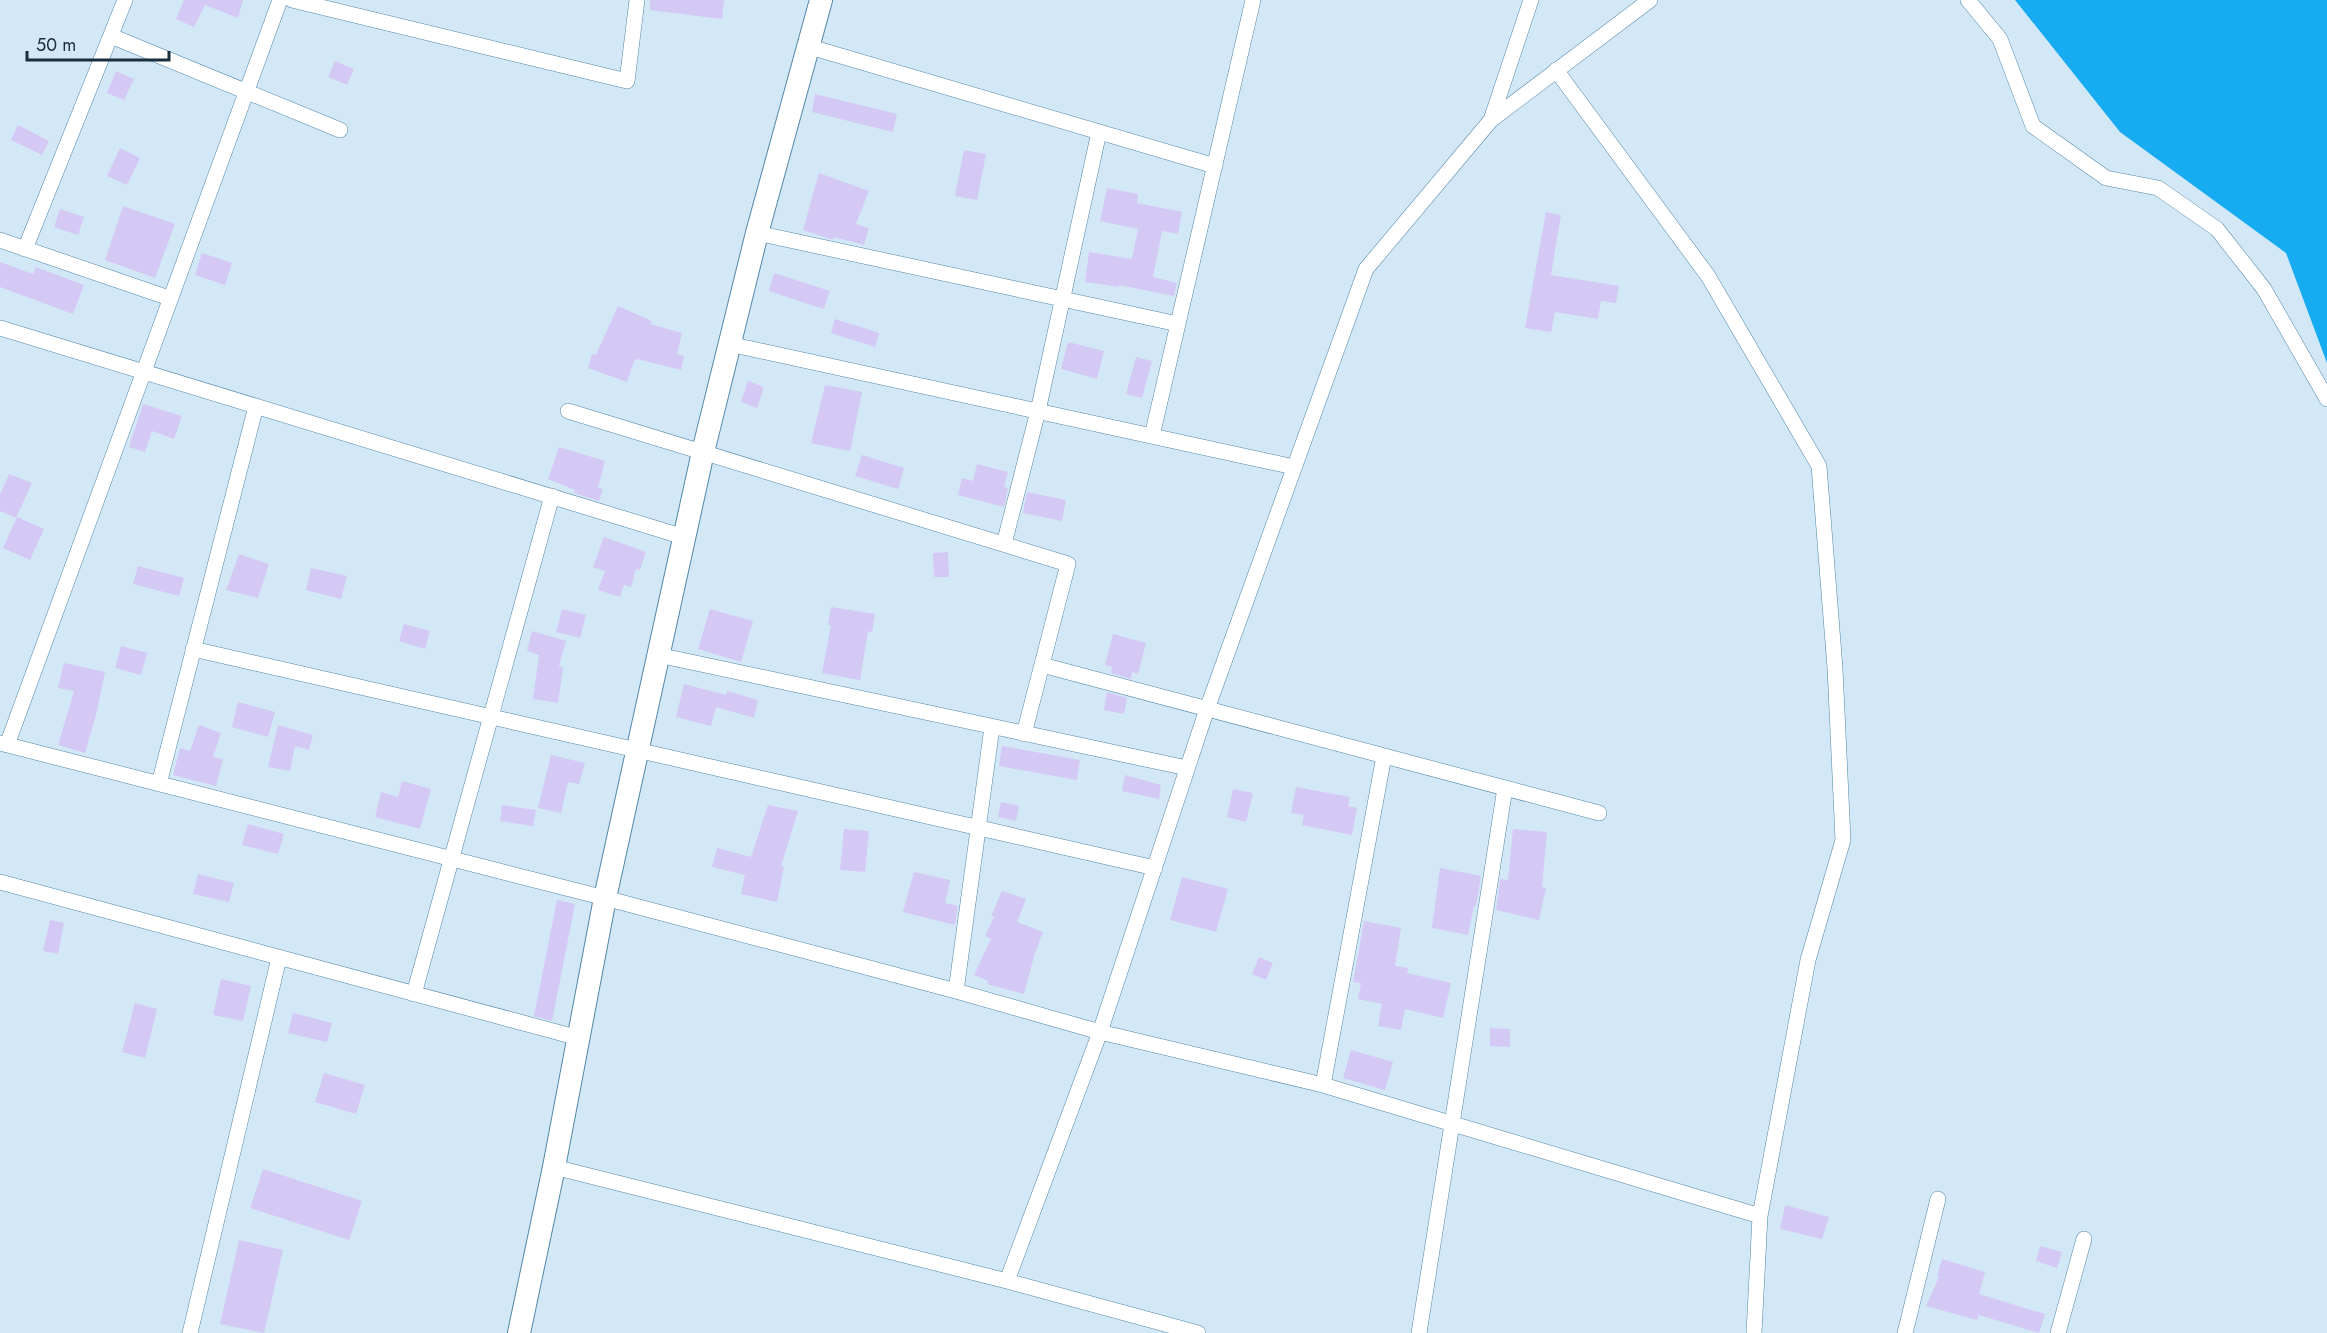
<svg xmlns="http://www.w3.org/2000/svg" width="2327" height="1333" viewBox="0 0 2327 1333" font-family="Jost,sans-serif">
  <rect width="100%" height="100%" fill="#d3e8f7"/>
  <path fill="#17abf2" d="M2015 0H2327V363L2286 253 2120 132Z"/>
  <path fill="#d4c8f4" d="M184 0H243L238 18 205 5 194 27 176 19Z
    M650 0H724L722 19 650 10Z
    M335 61 354 69 347 85 328 77Z
    M116 71 134 79 124 100 107 93Z
    M815 94 897 114 893 132 812 112Z
    M18 125 49 141 42 155 11 140Z
    M120 148 140 158 127 185 107 176Z
    M964 150 986 154 977 200 955 196Z
    M819 173 869 191 856 224 869 228 864 245 834 237 833 239H830L803 230Z
    M1107 188 1138 194 1137 203 1182 212 1178 234 1162 231 1153 277 1177 283 1174 296 1119 285V287L1085 282 1089 252 1132 259 1138 229 1100 221Z
    M123 206 175 224 155 278 105 260Z
    M60 209 84 217 78 235 54 227Z
    M1546 212 1561 215 1551 275 1619 286 1616 303 1601 301 1598 319 1555 312 1551 332 1525 328Z
    M202 253 232 263 225 285 195 275Z
    M0 262 33 274 36 267 84 285 73 314 0 287Z
    M774 273 830 291 824 309 769 291Z
    M618 306 652 321 650 324 682 333 677 354 684 356 681 370 637 359 634 361 627 382 588 368 592 354 596 355Z
    M835 319 879 333 875 347 831 333Z
    M1068 342 1104 351 1097 379 1061 369Z
    M1136 357 1152 361 1142 398 1126 394Z
    M748 381 764 387 757 408 741 402Z
    M825 385 862 392 850 451 811 443Z
    M143 404 182 416 174 439 152 431 145 452 129 447Z
    M559 447 605 461 598 488 603 489 599 501 574 493 575 490 548 479Z
    M862 455 904 468 898 489 855 476Z
    M977 464 1008 472 1004 487 1008 488 1004 507 958 495 962 478 973 481Z
    M9 474 32 483 16 518 0 511V495Z
    M1027 492 1066 500 1062 521 1023 513Z
    M17 517 44 529 30 560 3 548Z
    M604 537 646 552 640 570 636 569 631 587 624 585 620 597 598 590 605 571 593 567Z
    M948 552 949 577H934L933 553Z
    M239 554 269 564 258 598 226 590Z
    M138 566 184 578 179 596 133 584Z
    M311 568 347 576 341 599 306 590Z
    M831 607 875 614 872 632 868 631 860 680 822 673 831 625H828Z
    M562 609 586 615 580 638 556 632Z
    M710 609 753 621 741 662 698 649Z
    M404 624 430 631 425 649 399 641Z
    M532 631 566 641 559 666 563 667 558 703 533 699 539 655 527 651Z
    M1113 634 1146 643 1138 674 1132 672 1131 679 1111 673 1112 667 1105 665Z
    M121 646 147 653 141 675 115 668Z
    M64 663 105 672 96 715 85 753 58 745 74 691 58 688Z
    M684 684 726 695 727 691 758 700 754 718 716 707 711 726 676 717Z
    M1107 692 1127 698 1124 714 1104 710Z
    M238 702 275 712 268 737 232 727Z
    M199 725 221 733 213 757 223 759 216 786 173 775 180 748 190 751Z
    M278 725 313 735 309 750 295 746 290 771 268 767Z
    M1002 746 1080 760 1077 780 999 766Z
    M551 755 585 763 579 784 568 782 561 813 538 808Z
    M1125 775 1161 785 1159 799 1122 791Z
    M402 781 431 789 420 829 375 817 381 792 398 797Z
    M1296 787 1350 797 1348 806 1357 808 1352 835 1302 825 1304 815 1291 813Z
    M1233 789 1253 793 1246 822 1227 817Z
    M1001 802 1019 806 1016 821 998 817Z
    M502 805 536 810 533 826 500 821Z
    M768 805 798 811 781 866 784 867 777 902 741 894 745 875 712 867 717 848 751 857Z
    M248 824 284 834 278 854 242 845Z
    M844 829 869 831 865 872 840 870Z
    M1513 829 1547 832 1542 887 1546 888 1539 920 1496 910 1500 879 1508 880Z
    M1440 868 1481 876 1476 906H1474L1468 935 1432 928Z
    M914 872 950 880 945 903 958 906 955 925 903 912Z
    M198 874 234 883 229 902 193 894Z
    M1182 877 1228 889 1216 932 1170 920Z
    M1002 891 1026 899 1017 922 1043 932 1035 953 1024 994 987 984 988 981 974 975 991 939 985 936 994 917 991 916Z
    M557 900 575 904 552 1021 534 1016Z
    M50 920 64 923 58 954 43 951Z
    M1364 921 1401 928 1395 966 1408 968 1407 973 1451 983 1443 1018 1405 1009 1401 1030 1378 1026 1382 1004 1358 999 1361 983 1353 982Z
    M1259 957 1273 963 1266 980 1252 974Z
    M221 979 251 986 243 1021 213 1015Z
    M135 1003 157 1009 145 1058 122 1052Z
    M293 1013 332 1023 327 1042 288 1033Z
    M1490 1028 1510 1029V1047L1490 1046Z
    M1351 1050 1393 1062 1385 1090 1343 1078Z
    M324 1073 365 1085 356 1114 315 1102Z
    M263 1169 362 1201 349 1240 250 1208Z
    M1785 1205 1829 1217 1822 1239 1780 1229Z
    M239 1240 283 1250 264 1333 220 1324Z
    M2040 1246 2062 1252 2057 1268 2036 1261Z
    M1942 1259 1985 1272 1979 1294 2045 1314 2039 1333 1979 1315 1977 1320 1926 1306 1939 1277 1937 1276Z"/>
  <g fill="none" stroke-linecap="round" stroke-linejoin="round">
    <defs>
      <path id="minor" d="M292 0 627 81 637 0
        M1968 0 2000 39 2033 126 2106 178 2158 188 2217 229 2264 289 2327 399
        M111 36 340 130
        M807 46 1215 166
        M1556 70 1708 276 1819 466 1835 668 1843 840 1808 960 1760 1216 1754 1333
        M1491 120 1650 0
        M757 233 1178 324
        M0 240 169 298
        M25 249 125 0
        M0 328 684 537
        M729 344 1294 467
        M568 411 1068 564 1024 734
        M1152 436 1253 0
        M1004 544 1038 411 1099 132
        M193 649 1155 868
        M658 655 1187 768
        M1042 665 1599 813
        M0 743 605 898 956 991 1100 1032 1323 1085 1760 1216
        M7 745 280 0
        M159 784 256 406
        M0 882 579 1038
        M956 991 992 727
        M414 994 552 496
        M1323 1085 1384 756
        M554 1167 1007 1281 1198 1333
        M1007 1281 1100 1032 1207 709 1366 269 1491 120 1531 0
        M190 1333 279 958
        M1419 1333 1505 788
        M1905 1333 1938 1199
        M2058 1333 2084 1239"/>
      <path id="secondary" d="M519 1333 554 1167 605 898 703 452 757 233 821 0"/>
    </defs>
    <use href="#minor" stroke="#5286a8" stroke-width="16"/>
    <use href="#secondary" stroke="#5286a8" stroke-width="24"/>
    <use href="#minor" stroke="#fff" stroke-width="15"/>
    <use href="#secondary" stroke="#fff" stroke-width="22"/>
  </g>
  <path d="M27 51v9h142v-9" fill="none" stroke="#182e3c" stroke-width="3"/>
  <text x="36" y="51" font-size="18" fill="#182e3c" stroke="#d3e8f7" stroke-width="4.5" paint-order="stroke">50 m</text>
</svg>
